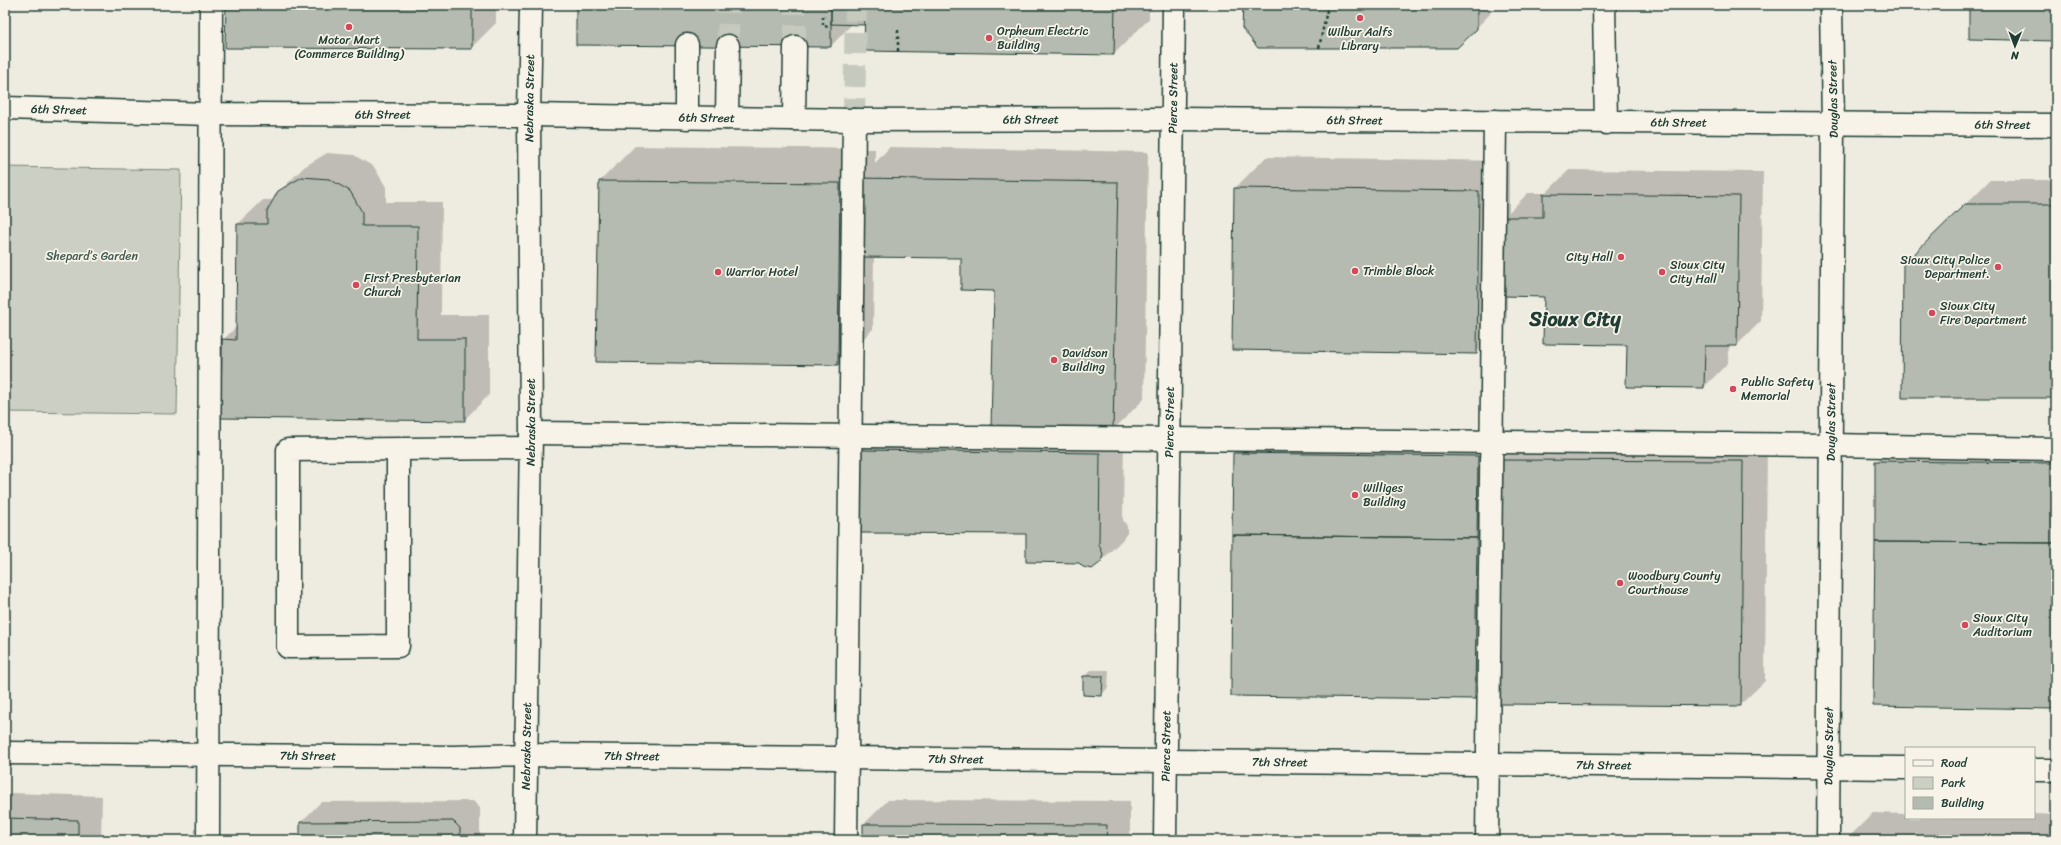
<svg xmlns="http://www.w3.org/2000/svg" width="2061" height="845" viewBox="0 0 2061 845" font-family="Sriracha,sans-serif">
  <rect width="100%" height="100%" fill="#eeece1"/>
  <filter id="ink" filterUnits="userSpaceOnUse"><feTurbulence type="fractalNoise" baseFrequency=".025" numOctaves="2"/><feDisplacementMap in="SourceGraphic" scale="8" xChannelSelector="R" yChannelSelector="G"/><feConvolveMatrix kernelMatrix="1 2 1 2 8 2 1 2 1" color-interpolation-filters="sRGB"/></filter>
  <g filter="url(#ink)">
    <path fill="#cccfc4" stroke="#76867c" d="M5 167 181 170 177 414 5 412Z"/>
    <path fill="#0003" d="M226 5H496V23L471 48Z
      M577 5H1149V19L1114 54 853 23 831 46Z
      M1243 5H1490V14L1476 28Z
      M635 146 875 149V163L890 147 1148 152 1144 399 1115 428 1124 429 1123 520 1127 526V533L1122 540 1097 565 1085 566 1027 533 862 532 861 450 886 426 992 427 995 290 962 257 874 256 873 329 838 364 600 181Z
      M327 153 354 155 374 167 386 187V202H442L441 315H489V395L464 420 223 340 237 326 238 224 263 200H275L279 192 304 167Z
      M1266 157 1509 161V212L1528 193H1546L1569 170 1763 172 1761 321 1737 345H1729L1728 363 1704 387 1627 386 1628 344 1545 296 1507 295V322L1476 353 1235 188Z
      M1990 180H2056V397L1904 265Z
      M1253 434 1497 436 1501 460 1525 436 1767 437 1765 681 1740 705 1499 674 1475 698 1234 454Z
      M1901 437 2056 439V707L1876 462Z
      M1091 670H1109L1108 688 1101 695 1084 677Z
      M12 793 102 796 101 840H5V800Z
      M888 800 1130 801V840H864V824Z
      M473 801 480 808V840H301V822L321 802Z
      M1873 813 1906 814V818H2034V814L2056 815V840H1848V838Z"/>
    <path fill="#b5bbb0" stroke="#1f3d34" d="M226 5H472V49L225 48Z
      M576 5H847V9L831 8V47L576 45Z
      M865 5H1115L1114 55 864 51Z
      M1243 5H1477V29L1457 48H1258L1242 28Z
      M1969 5H2056V41L1969 39Z
      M831 8 864 9V25L831 24Z
      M302 177 329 179 350 191 362 212V226H418L417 339H465V421L221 418 222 339 236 340 237 224H267V211L278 191Z
      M858 178 1118 182 1113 431 991 429 994 291 961 290V258L857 257Z
      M599 181 840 183 838 365 596 362Z
      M1234 188 1479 191 1477 354 1232 350Z
      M1543 194 1739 196 1737 346H1705L1704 388 1626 387 1627 345 1543 344 1544 297 1503 296V217H1543Z
      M1965 204H2056V398H1902L1903 265Z
      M860 450 1100 453 1099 545 1103 554 1101 562 1092 569 1083 567 1079 563 1026 562V534L861 533Z
      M1233 453 1478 456 1477 538 1232 535Z
      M1500 460 1743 461 1741 706 1498 704Z
      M1875 461 2056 463V543L1875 542Z
      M1232 535 1477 538 1475 699 1231 696Z
      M1875 542 2056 543V709L1873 706Z
      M1083 676H1103L1102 696 1083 695Z
      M5 818 78 820V840H5Z
      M453 821 460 828V840H300V822Z
      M863 824 1107 825 1106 840H863Z
      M1847 837 2056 839V840H1847Z"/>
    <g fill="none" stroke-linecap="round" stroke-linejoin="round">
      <path stroke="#c5c9be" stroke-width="22" stroke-dasharray="22 11" stroke-linecap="butt" d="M728 46 729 5
        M795 47V5
        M854 120 856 5"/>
      <defs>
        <g id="minor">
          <path d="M1604 5 1606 123"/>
          <path d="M687 118V45"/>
          <path d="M727 118 728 46"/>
          <path d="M794 119 795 47"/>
          <path d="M531 433 1830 445 2056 449"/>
          <path d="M398 450V646L288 647V450L530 448"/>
          <path id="s1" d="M5 753 453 757 526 755 1906 768"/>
          <path d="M2034 770H2056"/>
          <path d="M208 840 211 5"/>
          <path d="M846 840 854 120"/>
          <path d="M1487 840 1495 121"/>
          <path id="s2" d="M1828 840 1833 124 1831 5"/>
        </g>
        <g id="major">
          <path id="s3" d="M5 108 210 114 529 115 854 120 1173 119 2056 125"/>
          <path id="s4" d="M525 840 531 433 529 115 531 5"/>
          <path id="s5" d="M1165 840 1174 5"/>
        </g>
      </defs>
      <use href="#minor" stroke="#1f3d34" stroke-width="25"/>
      <use href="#major" stroke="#1f3d34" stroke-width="25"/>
      <path stroke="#1f3d34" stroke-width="2.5" stroke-dasharray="3 3" stroke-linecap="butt" d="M1243 9 1245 5
        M823 16V26L831 27
        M898 30V52
        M1319 48 1328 5"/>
      <use href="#minor" stroke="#f7f3e8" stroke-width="22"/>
      <use href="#major" stroke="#f7f3e8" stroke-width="22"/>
    </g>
  </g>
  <g fill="#d1495b" stroke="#f7f3e8" stroke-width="1.5">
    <circle cx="1360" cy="18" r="4"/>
    <circle cx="349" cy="27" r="4"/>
    <circle cx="989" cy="38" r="4"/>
    <circle cx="1621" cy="257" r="4"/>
    <circle cx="1998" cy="267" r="4"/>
    <circle cx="1355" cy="271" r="4"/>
    <circle cx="718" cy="272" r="4"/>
    <circle cx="1662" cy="272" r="4"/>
    <circle cx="356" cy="285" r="4"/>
    <circle cx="1932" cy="313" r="4"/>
    <circle cx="1054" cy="360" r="4"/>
    <circle cx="1733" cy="389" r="4"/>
    <circle cx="1355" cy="495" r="4"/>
    <circle cx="1620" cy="583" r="4"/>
    <circle cx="1965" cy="625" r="4"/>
  </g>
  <g text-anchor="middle" stroke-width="3.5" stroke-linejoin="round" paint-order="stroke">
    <g font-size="12" fill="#1f3d34" stroke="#f7f3e8" text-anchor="start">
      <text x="997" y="35">Orpheum Electric<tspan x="997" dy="14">Building</tspan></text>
      <text x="1360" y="36" text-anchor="middle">Wilbur Aalfs<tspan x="1360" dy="14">Library</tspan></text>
      <text x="349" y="44" text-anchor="middle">Motor Mart<tspan x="349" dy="14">(Commerce Building)</tspan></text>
      <text x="1613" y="261" text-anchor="end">City Hall</text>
      <text x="1990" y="264" text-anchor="end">Sioux City Police<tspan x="1990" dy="14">Department.</tspan></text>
      <text x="1670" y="269">Sioux City<tspan x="1670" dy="14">City Hall</tspan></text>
      <text x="1363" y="275">Trimble Block</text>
      <text x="726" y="276">Warrior Hotel</text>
      <text x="364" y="282">First Presbyterian<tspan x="364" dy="14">Church</tspan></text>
      <text x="1940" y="310">Sioux City<tspan x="1940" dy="14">Fire Department</tspan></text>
      <text x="1062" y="357">Davidson<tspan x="1062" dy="14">Building</tspan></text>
      <text x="1741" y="386">Public Safety<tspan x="1741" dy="14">Memorial</tspan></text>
      <text x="1363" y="492">Williges<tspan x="1363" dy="14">Building</tspan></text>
      <text x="1628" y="580">Woodbury County<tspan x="1628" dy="14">Courthouse</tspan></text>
      <text x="1973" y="622">Sioux City<tspan x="1973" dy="14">Auditorium</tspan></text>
    </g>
    <g font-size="12" fill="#1f3d34" stroke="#f7f3e8">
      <text dy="4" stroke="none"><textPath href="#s4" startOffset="742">Nebraska Street</textPath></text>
      <text dy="4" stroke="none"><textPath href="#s5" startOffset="742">Pierce Street</textPath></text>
      <text transform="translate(1833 99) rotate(-91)" y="4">Douglas Street</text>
      <text dy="4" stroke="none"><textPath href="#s3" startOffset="54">6th Street</textPath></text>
      <text dy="4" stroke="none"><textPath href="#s3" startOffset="378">6th Street</textPath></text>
      <text dy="4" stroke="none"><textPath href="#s3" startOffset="702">6th Street</textPath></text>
      <text dy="4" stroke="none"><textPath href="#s3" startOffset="1026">6th Street</textPath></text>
      <text dy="4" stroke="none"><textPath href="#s3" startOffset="1350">6th Street</textPath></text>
      <text dy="4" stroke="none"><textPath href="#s3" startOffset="1674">6th Street</textPath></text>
      <text dy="4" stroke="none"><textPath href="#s3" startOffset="1998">6th Street</textPath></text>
      <text dy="4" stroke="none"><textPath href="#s2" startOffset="418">Douglas Street</textPath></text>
      <text dy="4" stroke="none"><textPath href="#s4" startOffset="418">Nebraska Street</textPath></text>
      <text dy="4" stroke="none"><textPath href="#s5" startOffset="418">Pierce Street</textPath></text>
      <text dy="4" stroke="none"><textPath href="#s4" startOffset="94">Nebraska Street</textPath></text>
      <text dy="4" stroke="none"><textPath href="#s5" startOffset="94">Pierce Street</textPath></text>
      <text dy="4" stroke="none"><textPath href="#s2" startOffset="94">Douglas Street</textPath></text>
      <text dy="4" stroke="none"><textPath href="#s1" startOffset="303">7th Street</textPath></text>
      <text dy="4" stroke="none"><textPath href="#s1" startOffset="627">7th Street</textPath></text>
      <text dy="4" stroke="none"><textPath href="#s1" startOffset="951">7th Street</textPath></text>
      <text dy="4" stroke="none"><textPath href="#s1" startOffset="1275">7th Street</textPath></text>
      <text dy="4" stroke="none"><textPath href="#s1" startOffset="1599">7th Street</textPath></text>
    </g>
    <g font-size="12" fill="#425a51" stroke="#f7f3e8">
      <text x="92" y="260">Shepard’s Garden</text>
    </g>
    <g font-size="20" font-weight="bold" fill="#1f3d34" stroke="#f7f3e8">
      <text x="1575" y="326">Sioux City</text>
    </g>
  </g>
  <rect width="2061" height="845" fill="none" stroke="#f7f3e8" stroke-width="20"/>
  <rect x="10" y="10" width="2041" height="825" fill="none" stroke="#1f3d34" stroke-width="1.5" filter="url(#ink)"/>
  <rect x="1905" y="747" width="130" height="72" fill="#f7f3e8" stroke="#a1aaa0"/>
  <rect x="1913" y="760" width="20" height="6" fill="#f7f3e8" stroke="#a1aaa0"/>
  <text x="1941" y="767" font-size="12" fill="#1f3d34">Road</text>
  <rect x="1913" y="777" width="20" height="12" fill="#cccfc4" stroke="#a1aaa0"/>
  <text x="1941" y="787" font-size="12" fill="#1f3d34">Park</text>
  <rect x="1913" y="797" width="20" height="12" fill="#b5bbb0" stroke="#a1aaa0"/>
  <text x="1941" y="807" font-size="12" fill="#1f3d34">Building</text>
  <g transform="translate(2015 46) rotate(181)" stroke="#f7f3e8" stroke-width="3" paint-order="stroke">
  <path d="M0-3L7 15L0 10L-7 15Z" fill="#1f3d34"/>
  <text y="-6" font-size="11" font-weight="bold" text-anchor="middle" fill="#1f3d34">N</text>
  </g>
</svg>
